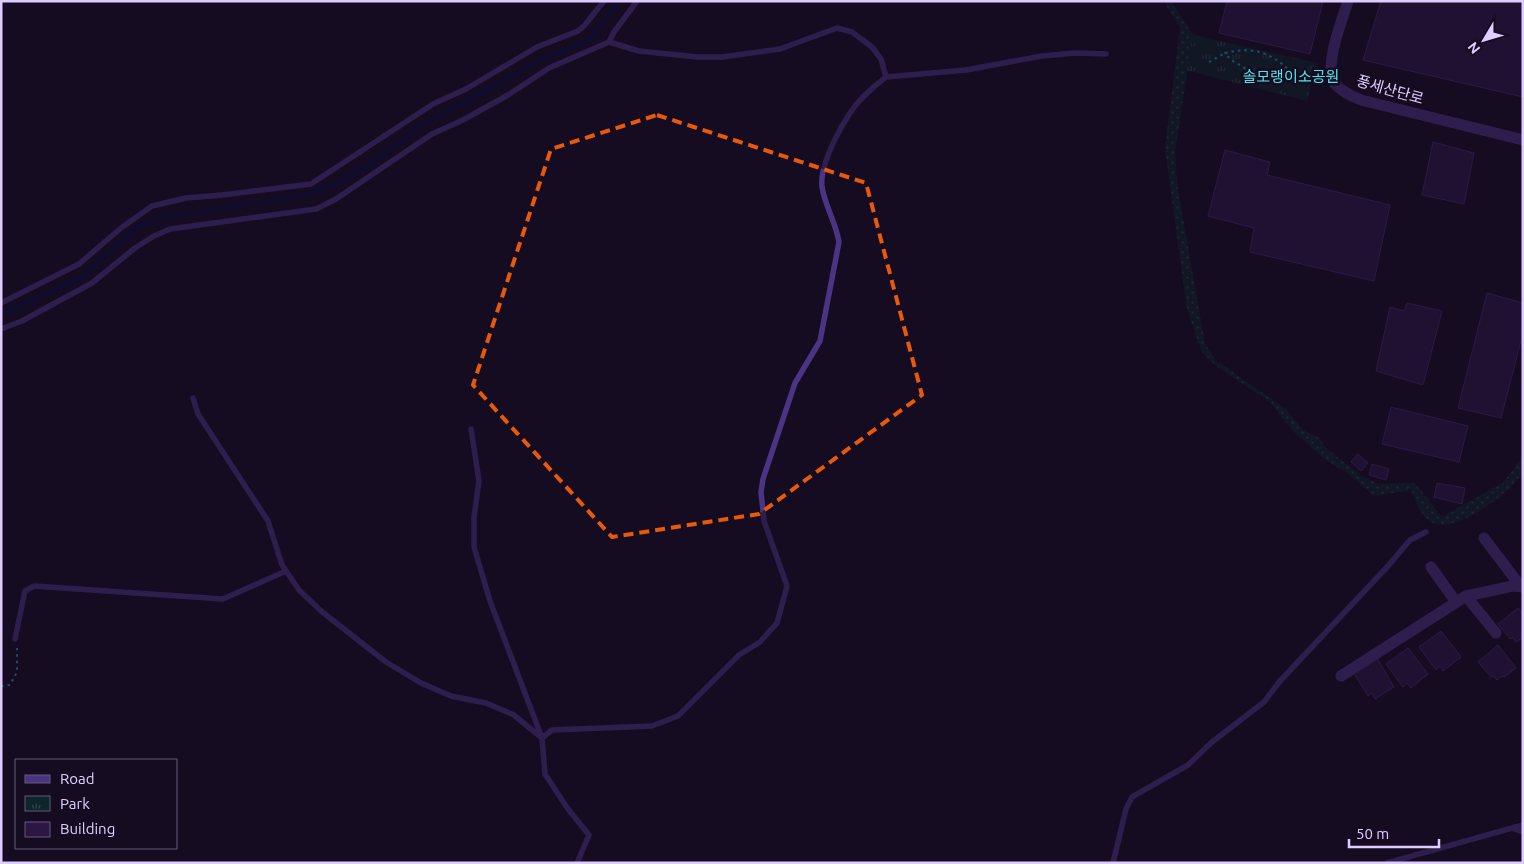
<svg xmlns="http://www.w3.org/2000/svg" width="1524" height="864" viewBox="0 0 1524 864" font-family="Ubuntu,'Noto Sans KR',sans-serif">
  <defs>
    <pattern id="grass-dots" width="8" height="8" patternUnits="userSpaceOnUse" patternTransform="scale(1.25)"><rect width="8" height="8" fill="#0f252c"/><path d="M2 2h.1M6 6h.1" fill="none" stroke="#32434c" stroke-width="1.8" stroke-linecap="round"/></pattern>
    <pattern id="park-tufts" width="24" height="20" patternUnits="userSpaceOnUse" patternTransform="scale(1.25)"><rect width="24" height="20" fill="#0f252c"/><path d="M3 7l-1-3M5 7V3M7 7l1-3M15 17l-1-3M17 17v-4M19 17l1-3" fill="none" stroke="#32434c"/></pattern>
  </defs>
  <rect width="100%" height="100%" fill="#150c22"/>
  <path fill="url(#grass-dots)" d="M1165 1H1171L1193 35 1175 152 1177 184 1205 344 1217 361 1287 410 1303 430 1319 438 1325 447 1360 475 1379 484 1415 483 1442 517 1504 482 1523 455V474C1509 493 1454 536 1431 522 1420 516 1416 500 1411 490L1374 496 1346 472 1327 461 1293 431 1270 402 1216 366 1204 354 1198 342 1187 309 1165 149 1180 27 1168 9Z"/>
  <path fill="url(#park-tufts)" d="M1193 35 1317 63 1307 101 1186 70Z"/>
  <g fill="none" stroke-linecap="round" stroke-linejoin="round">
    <path stroke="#070c40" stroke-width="4" d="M1 314 82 277 137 227 162 217 302 196 340 182 384 155 423 124 483 92 540 60 589 40 620 1"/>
  </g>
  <path fill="#2c1744" stroke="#492871" d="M1227 1H1323L1310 54 1219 33Z
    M1381 1H1523V97L1363 60Z
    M1433 142 1474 153 1464 204 1422 195Z
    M1225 150 1270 162 1267 175 1390 205 1374 281 1250 252 1254 228 1208 216Z
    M1487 293 1523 303V333L1501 418 1458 408Z
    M1407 303 1442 311 1423 385 1376 371 1390 307 1404 311Z
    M1391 407 1468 426 1459 462 1382 444Z
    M1358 454 1368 463 1361 471 1351 462Z
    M1372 464 1389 469 1386 480 1369 475Z
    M1437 483 1465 488 1462 504 1434 497Z
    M1518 608 1523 614V639L1522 638 1516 642 1513 638 1510 639 1498 624Z
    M1441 631 1461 657 1443 671 1440 666 1436 670 1419 647Z
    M1498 645 1516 668 1504 677 1502 676 1497 680 1493 676 1491 677 1478 662Z
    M1408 648 1428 674 1411 688 1407 683 1403 687 1386 664Z
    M1377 658 1394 687 1375 699 1372 693 1368 696 1353 672Z"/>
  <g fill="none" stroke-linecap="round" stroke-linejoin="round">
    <path stroke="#279bb9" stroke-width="2" stroke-dasharray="2.5 4" stroke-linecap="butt" d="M1209 62 1225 53
      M1292 73C1271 52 1253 46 1225 53L1231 60 1248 70 1266 76 1292 73 1310 77
      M1 686 10 685 17 672V648"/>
    <path stroke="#4c3484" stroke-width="5.5" d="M886 77 966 70 1042 56 1075 53 1106 54
      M1 303 79 264 121 228 152 206 186 198 222 195 311 184 433 104 466 89 537 47 578 31 584 26 604 1
      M1 329 22 321 92 283 135 248 154 236 170 229 316 209 336 199 432 134 463 120 508 95 549 68 609 42
      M193 398 198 414 268 521 282 565 299 590 321 611 386 662 421 683 451 696 486 703 514 715 542 738 545 774 568 809 589 835 577 863
      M471 429 479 481 474 517V547L490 601 542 738 552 730 652 726 678 716 739 655 760 642 777 623 787 586 764 521 761 492 763 479 795 383 820 341 839 242C836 223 825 206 822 187 819 163 846 114 863 97 870 90 878 83 886 77L881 59 872 47 852 32 837 28 780 49 722 57H697L639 51 609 42 614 32 637 1
      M15 639 25 591 34 586 223 599 286 571
      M1512 828 1523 832
      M1113 863 1126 809 1132 797 1188 765 1212 742 1264 702 1280 681 1388 566 1410 540 1426 532
      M1387 863 1523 825"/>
    <path stroke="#4c3484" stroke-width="11" d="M1348 1C1342 20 1323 67 1335 84 1342 92 1352 96 1361 100L1523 140
      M1484 538 1521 587
      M1431 567 1456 602
      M1466 596 1496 633
      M1341 676 1466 596 1513 586 1523 587"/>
  </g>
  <path d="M0 0H1524V864H0ZM657 115 866 183 922 395 759 514 612 537 473 385 551 149Z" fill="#150c22" fill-opacity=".55" fill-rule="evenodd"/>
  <path fill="none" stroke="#e8590c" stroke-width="4" stroke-dasharray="10 6" stroke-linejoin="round" d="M657 115 866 183 922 395 759 514 612 537 473 385 551 149Z"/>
  <g text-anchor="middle" stroke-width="5" stroke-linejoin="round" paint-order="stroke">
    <g font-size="15" fill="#52e4e5" stroke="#150c22">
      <text x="1291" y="82">솔모랭이소공원</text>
    </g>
    <g font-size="15" fill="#e0cdff" stroke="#150c22">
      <text transform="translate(1390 90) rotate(16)" y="5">풍세산단로</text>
    </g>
  </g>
  <rect width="1524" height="864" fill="none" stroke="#e0cdff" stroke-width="5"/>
  <rect x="15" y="759" width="162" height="90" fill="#150c22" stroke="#66597a"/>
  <rect x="25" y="775" width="25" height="8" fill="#4c3484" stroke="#66597a"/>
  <text x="60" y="784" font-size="15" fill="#e0cdff">Road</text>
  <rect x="25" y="796" width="25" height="15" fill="url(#park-tufts)" stroke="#66597a"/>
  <text x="60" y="809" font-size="15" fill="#e0cdff">Park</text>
  <rect x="25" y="822" width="25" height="15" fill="#2c1744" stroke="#66597a"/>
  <text x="60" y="834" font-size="15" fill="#e0cdff">Building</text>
  <g transform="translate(1484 40) rotate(232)" stroke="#150c22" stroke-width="4" paint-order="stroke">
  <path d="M0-4L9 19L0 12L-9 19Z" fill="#e0cdff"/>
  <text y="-8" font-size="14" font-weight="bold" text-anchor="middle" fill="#e0cdff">N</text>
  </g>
  <path d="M1349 839v8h90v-8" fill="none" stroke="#e0cdff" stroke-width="2.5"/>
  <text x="1356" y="839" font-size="15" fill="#e0cdff" stroke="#150c22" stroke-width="4" paint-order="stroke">50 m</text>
</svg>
